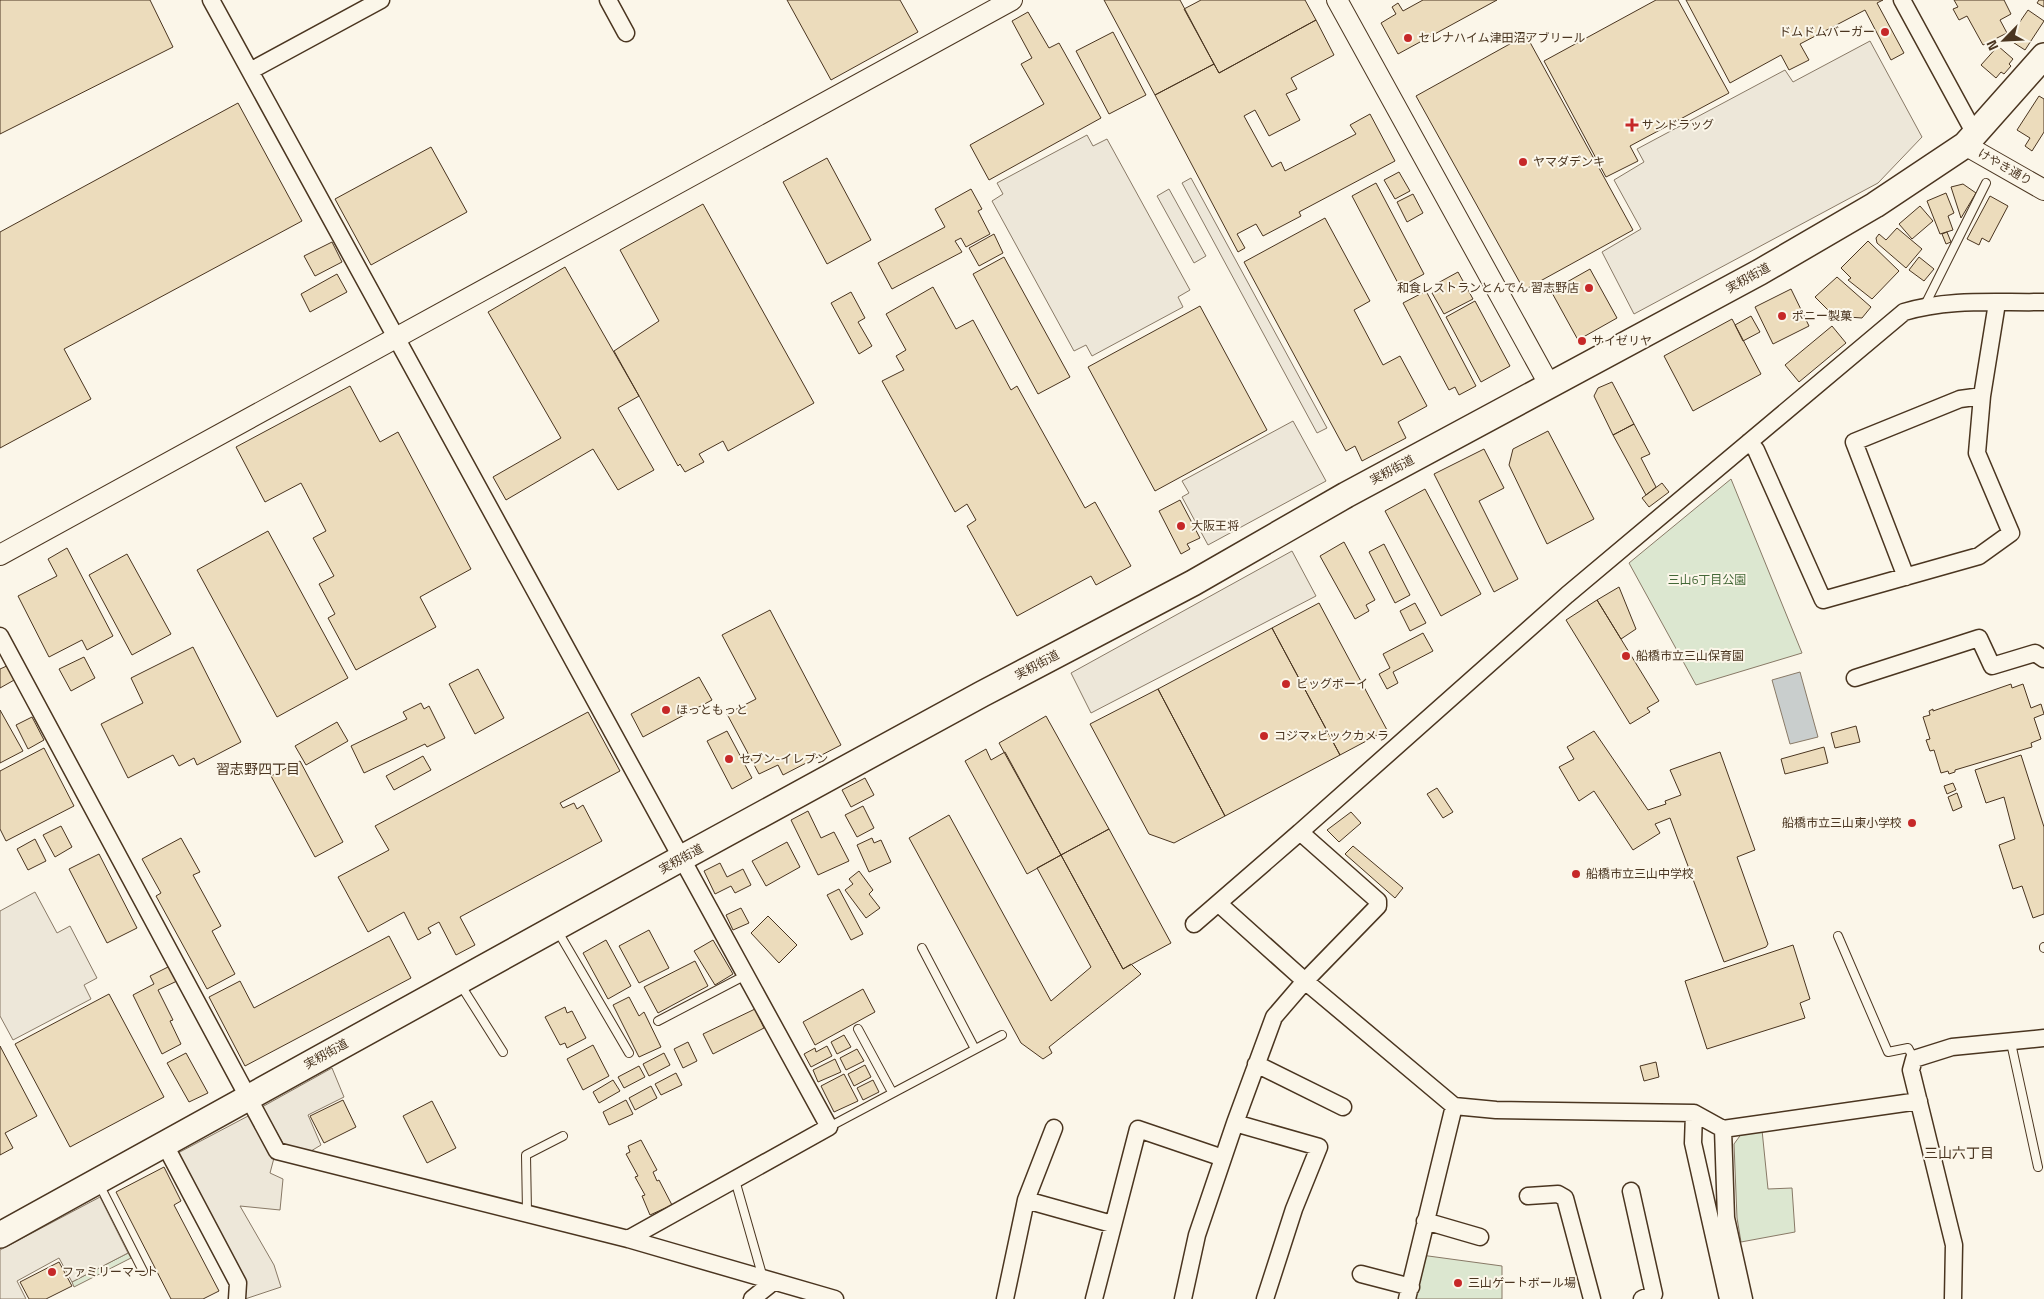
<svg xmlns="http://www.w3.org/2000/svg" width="2044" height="1299" viewBox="0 0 2044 1299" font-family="'Titillium Web','Noto Sans JP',sans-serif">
  <rect width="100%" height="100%" fill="#fbf6e9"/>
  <path fill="#dce7d0" stroke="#887966" d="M1731 479 1802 653 1696 685 1629 563Z
    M1762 1130 1768 1189 1792 1188 1795 1232 1741 1242 1737 1218 1734 1144 1742 1133Z
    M128 1253 131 1258 74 1287 72 1282Z
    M1421 1255 1502 1266V1299H1411Z"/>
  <path fill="#ede7d9" stroke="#887966" d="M1870 41 1922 137 1878 183 1634 314 1602 252 1641 229 1614 180 1644 162 1637 149 1785 70 1793 82Z
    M1087 135 1093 146 1107 139 1190 290 1178 297 1183 307 1092 356 1086 345 1074 351 992 201 1003 194 997 183Z
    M1191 178 1327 428 1317 433 1182 183Z
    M1169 189 1206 256 1194 263 1157 196Z
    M1293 421 1326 481 1208 545 1182 497 1189 493 1182 481Z
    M1292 551 1316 596 1091 713 1071 673Z
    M35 892 57 933 70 926 97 978 84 985 91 999 13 1040 0 1016V911Z
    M332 1068 344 1097 308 1115 321 1145 311 1151 284 1145 262 1107Z
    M250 1115 274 1158 270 1173 283 1179 280 1210 240 1206 274 1265 281 1287 245 1299V1279L178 1153Z
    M100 1197 128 1253 72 1282 59 1258 17 1281 26 1299H0V1250Z"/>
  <path fill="#c9cecd" stroke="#887966" d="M1800 672 1818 737 1790 744 1772 680Z"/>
  <path fill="#ecdcbc" stroke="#4a3520" d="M0 0H150L173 47 0 134Z
    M787 0H900L918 32 831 80Z
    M1104 0H1180L1214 64 1155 95Z
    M1201 0H1305L1316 20 1219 73 1184 9Z
    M1423 0H1497L1398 54 1381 23 1396 14 1392 7 1398 3 1403 11Z
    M1656 0H1678L1729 93 1630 146 1638 161 1606 177 1544 61Z
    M1686 0H1883L1877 3 1904 53 1891 60 1865 10 1800 44 1809 60 1789 70 1781 55 1730 83Z
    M1954 0H2004L2011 14 2000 20 2007 33 1983 45 1967 16 1959 20 1953 9 1958 7Z
    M2039 0H2044V7L2037 3Z
    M2028 10 2044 21 2025 50 2008 39Z
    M1028 12 1049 48 1059 43 1101 118 989 180 970 145 1044 104 1021 64 1032 58 1012 21Z
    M1316 20 1334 55 1291 78 1297 89 1286 94 1300 120 1269 136 1255 110 1244 116 1272 167 1281 162 1285 171 1356 134 1350 125 1370 114 1395 161 1299 212 1301 216 1263 236 1256 224 1237 234 1245 248 1238 252 1155 95 1214 64 1219 73Z
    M1113 32 1146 95 1109 114 1076 51Z
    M1526 35 1633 230 1524 290 1416 96Z
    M1998 46 2013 59 2009 64 2011 66 2004 74 2001 72 1996 78 1981 65Z
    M2039 96 2044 99V132L2032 151 2025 146 2030 138 2017 130Z
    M238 103 302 221 64 349 91 399 0 448V232Z
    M431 147 467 212 371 265 335 199Z
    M827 158 871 240 827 264 783 182Z
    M1399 172 1410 191 1395 199 1384 180Z
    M1376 183 1424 274 1400 287 1352 196Z
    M1963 184 1976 193 1961 218 1951 187Z
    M971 189 982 209 978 211 990 234 966 247 961 238 955 241 962 252 892 289 878 263 945 227 935 209Z
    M1946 193 1954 213 1948 216 1953 230 1940 234 1927 201Z
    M1413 194 1423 213 1407 222 1397 202Z
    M1990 196 2008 206 1989 242 1982 238 1979 245 1967 239Z
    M703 204 814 403 728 451 723 441 699 454 704 462 685 472 680 464 678 466 614 351 659 321 620 250Z
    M1920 206 1933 221 1912 239 1899 224Z
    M1325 218 1370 301 1354 310 1383 365 1400 356 1427 406 1398 422 1406 438 1362 461 1355 446 1346 451 1244 262Z
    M1897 228 1922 249 1906 268 1877 243 1876 238 1879 234 1886 240Z
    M1947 232 1951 242 1946 244 1942 234Z
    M994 234 1003 253 979 266 969 248Z
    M1868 241 1899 271 1872 299 1848 280 1851 278 1841 268Z
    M332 242 342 262 315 276 304 256Z
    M1004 257 1070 377 1038 394 973 274Z
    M1919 257 1934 269 1924 281 1909 270Z
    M565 267 639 396 618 408 654 470 618 490 593 449 506 500 493 477 561 438 488 312Z
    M1590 269 1617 318 1578 340 1551 291Z
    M1458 272 1473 299 1444 314 1432 293 1440 289 1436 284Z
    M337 274 347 292 310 312 301 294Z
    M1837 277 1871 307 1862 318 1834 316 1815 297Z
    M933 287 956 329 973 320 1011 390 1017 386 1085 508 1095 502 1131 566 1096 585 1091 576 1017 616 967 526 976 520 967 504 955 512 882 381 904 370 896 356 906 350 886 314Z
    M1791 289 1809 326 1773 344 1755 307Z
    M1426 291 1476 386 1459 395 1455 387 1449 390 1403 303Z
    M851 292 865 318 858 322 872 346 859 354 831 303Z
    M1475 301 1510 366 1481 382 1446 317Z
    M1200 306 1267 430 1155 491 1088 367Z
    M1751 316 1760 332 1743 341 1735 325Z
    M1732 319 1761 374 1693 411 1664 356Z
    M1832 326 1846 343 1799 382 1785 365Z
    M1612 382 1634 424 1613 435 1594 396 1598 388Z
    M350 386 380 442 398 432 471 569 420 597 436 627 356 670 328 618 335 614 319 584 334 576 313 538 326 531 301 483 265 502 236 447Z
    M1634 424 1650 454 1641 458 1656 487 1646 495 1613 435Z
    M1548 431 1594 519 1547 544 1509 465 1513 449Z
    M1484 449 1504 488 1479 501 1518 579 1494 592 1434 474Z
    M1662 483 1669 492 1649 507 1642 498Z
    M1425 489 1481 594 1441 616 1385 511Z
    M1180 500 1200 538 1187 544 1190 549 1181 554 1159 511Z
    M268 531 348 678 277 717 197 570Z
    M1344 542 1375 600 1366 605 1369 611 1355 619 1320 556Z
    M1384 544 1410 595 1395 603 1369 552Z
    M67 548 113 636 87 650 82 640 49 657 18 596 57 576 48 559Z
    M127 554 171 634 132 655 89 575Z
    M1619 587 1636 629 1621 639 1597 600Z
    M1597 600 1659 701 1647 708 1650 712 1630 724 1566 620Z
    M1319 603 1387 730 1340 755 1272 628Z
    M1415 603 1426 623 1410 631 1400 611Z
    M770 610 841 745 783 775 778 765 759 774 727 714 756 699 722 635Z
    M1272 628 1340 755 1225 816 1158 689Z
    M1423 633 1433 651 1393 672 1398 683 1387 689 1379 674 1390 668 1383 654Z
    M193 647 241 742 197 765 194 758 179 766 173 755 128 778 101 724 143 703 131 678Z
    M84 657 95 678 71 691 59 669Z
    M9 665 16 679 0 688V669Z
    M478 669 504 718 475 734 449 684Z
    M699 677 712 700 643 737 631 714Z
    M2011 684 2012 688 2023 684 2031 708 2041 704 2044 714 2034 718 2041 739 2031 743 2032 747 1955 770V772L1949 774 1948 771 1941 773 1934 750 1930 751 1926 740 1930 739 1923 717 1930 715 1929 711 1933 709V711Z
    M1158 689 1225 816 1174 843 1149 834 1090 724Z
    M421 703 424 709 429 706 445 738 427 747 425 744 364 773 351 746 407 719 403 712Z
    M0 710 23 751 0 763Z
    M588 712 620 771 560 803 563 808 574 803 577 809 583 805 602 841 460 917 475 945 456 955 439 922 428 928 431 933 418 940 404 912 368 932 338 877 389 850 375 826Z
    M1046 716 1109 829 1061 855 999 743Z
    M32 717 44 740 28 749 16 725Z
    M337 722 348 741 306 765 295 746Z
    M1856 726 1860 742 1835 748 1831 733Z
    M727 731 752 778 732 789 707 741Z
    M1594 731 1648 810 1666 804 1665 801 1681 795 1670 770 1720 752 1755 850 1737 857 1768 944 1766 947 1724 962 1670 818 1655 824 1660 833 1633 850 1594 791 1579 801 1559 767 1574 759 1567 747Z
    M1824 747 1828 763 1785 774 1781 759Z
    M44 748 74 806 6 841 0 829V771Z
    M986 749 991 760 1005 752 1061 855 1027 874 965 761Z
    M2021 755 2044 827V914L2033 918 2022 886 2013 889 1999 845 2015 839 2004 797 1986 803 1975 770Z
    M423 756 431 770 394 790 386 776Z
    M300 761 343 842 315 857 271 776Z
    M865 778 874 795 851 807 842 790Z
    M1953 783 1956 790 1947 794 1944 786Z
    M1437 788 1453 812 1443 818 1427 794Z
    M1957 793 1962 807 1953 811 1948 797Z
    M863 806 874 828 857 837 845 815Z
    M808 811 821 838 834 832 849 861 818 875 791 820Z
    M1351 812 1361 823 1339 842 1327 830Z
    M949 815 1051 1001 1091 967 1037 868 1061 855 1123 969 1131 964 1141 974 1049 1047 1052 1053 1043 1059 1021 1043 909 838Z
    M61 826 72 847 55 857 43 835Z
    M1109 829 1171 943 1123 969 1061 855Z
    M181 838 200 872 193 875 221 926 212 931 235 974 207 989 156 896 161 893 142 859Z
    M872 838 874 843 881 840 891 862 869 872 857 845Z
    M35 839 46 861 28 870 17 849Z
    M787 842 800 867 766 886 752 861Z
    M1353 846 1403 888 1395 898 1345 854Z
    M99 854 137 928 107 943 69 869Z
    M720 863 727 877 743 869 751 885 735 893 731 886 715 894 704 871Z
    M859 871 873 890 869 894 880 908 866 918 845 890 853 884 849 879Z
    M839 889 863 934 851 940 827 895Z
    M741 908 749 923 733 930 726 915Z
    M768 916 797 945 779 963 751 933Z
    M649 930 669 968 639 983 619 946Z
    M389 936 411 978 245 1066 209 997 240 981 254 1008Z
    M606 940 631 986 608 999 583 953Z
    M713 940 733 974 715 985 694 951Z
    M1793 945 1810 999 1800 1003 1805 1018 1707 1049 1685 981Z
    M695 961 708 986 658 1013 644 987Z
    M170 966 177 981 158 990 173 1020 170 1021 181 1044 162 1054 133 995 154 984 150 976Z
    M863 989 875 1012 815 1045 803 1022Z
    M109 994 164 1097 70 1147 15 1044Z
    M629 997 639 1016 644 1012 661 1047 639 1057 613 1005Z
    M565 1007 567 1013 572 1011 586 1038 567 1048 565 1043 560 1045 545 1017Z
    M755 1009 764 1028 713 1054 703 1034Z
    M844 1035 851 1047 837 1054 831 1042Z
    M688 1042 697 1061 683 1068 674 1049Z
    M593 1045 609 1076 583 1090 567 1059Z
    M0 1046 37 1116 5 1133 13 1148 0 1155Z
    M827 1046 832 1056 811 1067 804 1054 815 1048 816 1052Z
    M857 1049 864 1061 846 1070 840 1058Z
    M186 1053 208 1093 189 1102 167 1063Z
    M664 1053 670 1065 649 1076 643 1064Z
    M835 1059 841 1072 818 1082 813 1070Z
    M1656 1062 1659 1077 1644 1081 1640 1066Z
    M865 1065 871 1077 854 1086 848 1074Z
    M639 1066 645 1077 624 1088 618 1077Z
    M676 1073 682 1085 661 1095 655 1084Z
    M844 1074 858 1101 834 1112 821 1086Z
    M613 1080 620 1091 599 1103 593 1092Z
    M873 1080 879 1092 863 1100 857 1088Z
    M651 1086 657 1098 635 1110 629 1098Z
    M343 1100 356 1127 324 1143 310 1116Z
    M626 1100 633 1114 609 1125 603 1112Z
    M432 1101 456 1148 427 1163 403 1116Z
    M641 1140 657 1170 653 1172 657 1181 659 1180 672 1205 650 1215 642 1196 645 1195 635 1177 638 1176 626 1154 630 1152 628 1146Z
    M164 1167 181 1201 174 1205 219 1291 203 1299H171L116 1192Z
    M59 1262 72 1286 46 1299H29L20 1282Z"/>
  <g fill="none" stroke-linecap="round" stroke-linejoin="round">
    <defs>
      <path id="service" d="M1925 305 1986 183
        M557 930 629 1053
        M1838 936 1888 1052 1908 1048 1914 1059
        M2044 947V948
        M922 948 975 1049
        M460 984 503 1052
        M658 1021 746 975
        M858 1029 892 1092
        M2011 1043 2038 1167
        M829 1127 1002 1035
        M735 1180 763 1278
        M99 1184 143 1271
        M527 1212 526 1155 563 1136"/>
      <path id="minor" d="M211 0 829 1127 628 1239
        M608 0 626 33
        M1902 0 1975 134
        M250 71 381 0
        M1749 442 1756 450 1823 600 1979 556 2011 533 1977 453 1982 396 1997 303
        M1906 577 1854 442 1960 399 1982 396
        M0 636 277 1151 628 1239 835 1299
        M1855 678 1979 638 1992 666 2035 653 2044 659
        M1218 903 1305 981 1454 1106 1496 1110 1694 1113 1723 1129 1919 1101
        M1194 924 1300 832
        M1256 1064 1343 1107
        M1694 1113 1693 1143 1728 1299
        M1235 1123 1319 1147 1294 1209 1265 1299
        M1723 1129 1726 1218 1744 1299
        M165 1145 238 1283 237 1299
        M1631 1191 1654 1294 1642 1299
        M1528 1196 1558 1194 1565 1198 1592 1299
        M1026 1200 1112 1224
        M1425 1221 1480 1237
        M1361 1274 1411 1287
        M752 1299 773 1282
        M1005 1299 1026 1200 1054 1128
        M1094 1299 1138 1129 1223 1158
        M1183 1299 1197 1235 1235 1123 1274 1017 1305 981 1378 906V901L1300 832 1567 595 1904 312C1949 298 1998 303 2044 302
        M1407 1299 1454 1106
        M1953 1299 1954 1245 1911 1070 1914 1059 1952 1047 2044 1038"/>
      <path id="tertiary" d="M1337 0 1550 386
        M1965 145 2044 190
        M0 555 1012 0"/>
      <path id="primary" d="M0 1235 669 865 982 694 1193 583 1346 495 1760 272 1875 205 1965 145 2044 56"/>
    </defs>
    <use href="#service" stroke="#4a3520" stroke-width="10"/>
    <use href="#minor" stroke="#4a3520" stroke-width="19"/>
    <use href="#tertiary" stroke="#4a3520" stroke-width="22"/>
    <use href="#primary" stroke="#4a3520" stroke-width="28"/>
    <use href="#service" stroke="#fbf6e9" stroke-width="8"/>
    <use href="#minor" stroke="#fbf6e9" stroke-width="16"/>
    <use href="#tertiary" stroke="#fbf6e9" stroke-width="20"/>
    <use href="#primary" stroke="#fbf6e9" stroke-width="25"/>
  </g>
  <g fill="#c62828" stroke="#fbf6e9" stroke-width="2">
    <circle cx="1885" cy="32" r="5"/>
    <circle cx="1408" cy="38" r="5"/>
    <path d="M1629.5 117.5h5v5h5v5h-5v5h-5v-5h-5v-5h5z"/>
    <circle cx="1523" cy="162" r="5"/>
    <circle cx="1589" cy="288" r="5"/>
    <circle cx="1782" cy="316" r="5"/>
    <circle cx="1582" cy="341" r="5"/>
    <circle cx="1181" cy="526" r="5"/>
    <circle cx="1626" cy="656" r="5"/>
    <circle cx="1286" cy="684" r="5"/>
    <circle cx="666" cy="710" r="5"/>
    <circle cx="1264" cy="736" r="5"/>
    <circle cx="729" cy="759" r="5"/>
    <circle cx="1912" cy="823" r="5"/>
    <circle cx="1576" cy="874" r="5"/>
    <circle cx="52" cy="1272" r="5"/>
    <circle cx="1458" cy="1283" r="5"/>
  </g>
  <g text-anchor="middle" stroke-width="4" stroke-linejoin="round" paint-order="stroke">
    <g font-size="12" fill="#4a3520" stroke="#fbf6e9" text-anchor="start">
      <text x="1875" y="36" text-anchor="end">ドムドムバーガー</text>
      <text x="1418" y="42">セレナハイム津田沼アブリール</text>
      <text x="1642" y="129">サンドラッグ</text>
      <text x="1533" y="166">ヤマダデンキ</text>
      <text x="1579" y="292" text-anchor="end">和食レストランとんでん 習志野店</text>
      <text x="1792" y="320">ポニー製菓</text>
      <text x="1592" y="345">サイゼリヤ</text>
      <text x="1191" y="530">大阪王将</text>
      <text x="1636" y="660">船橋市立三山保育園</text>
      <text x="1296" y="688">ビッグボーイ</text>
      <text x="676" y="714">ほっともっと</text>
      <text x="1274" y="740">コジマ×ビックカメラ</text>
      <text x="739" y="763">セブン-イレブン</text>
      <text x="1902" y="827" text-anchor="end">船橋市立三山東小学校</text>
      <text x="1586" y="878">船橋市立三山中学校</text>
      <text x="62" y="1276">ファミリーマート</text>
      <text x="1468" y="1287">三山ゲートボール場</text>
    </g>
    <g font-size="12" fill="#4a3520" stroke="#fbf6e9">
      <text transform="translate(2005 167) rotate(30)" y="4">けやき通り</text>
      <text transform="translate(1748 278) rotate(-29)" y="4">実籾街道</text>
      <text transform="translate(1392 470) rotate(-28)" y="4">実籾街道</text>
      <text transform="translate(1037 665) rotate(-28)" y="4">実籾街道</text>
      <text transform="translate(681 859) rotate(-29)" y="4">実籾街道</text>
      <text transform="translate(326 1054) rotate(-29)" y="4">実籾街道</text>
    </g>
    <g font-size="12" fill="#436837" stroke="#fbf6e9">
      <text x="1707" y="584">三山6丁目公園</text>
    </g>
    <g font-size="14" fill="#4a3520" stroke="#fbf6e9">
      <text x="258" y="774">習志野四丁目</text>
      <text x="1959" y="1158">三山六丁目</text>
    </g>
  </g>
  <g transform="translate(2004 40) rotate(246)" stroke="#fbf6e9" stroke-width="4" paint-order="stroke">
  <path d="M0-4L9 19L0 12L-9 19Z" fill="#4a3520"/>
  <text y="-8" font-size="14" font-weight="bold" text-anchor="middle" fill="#4a3520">N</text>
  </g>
</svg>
